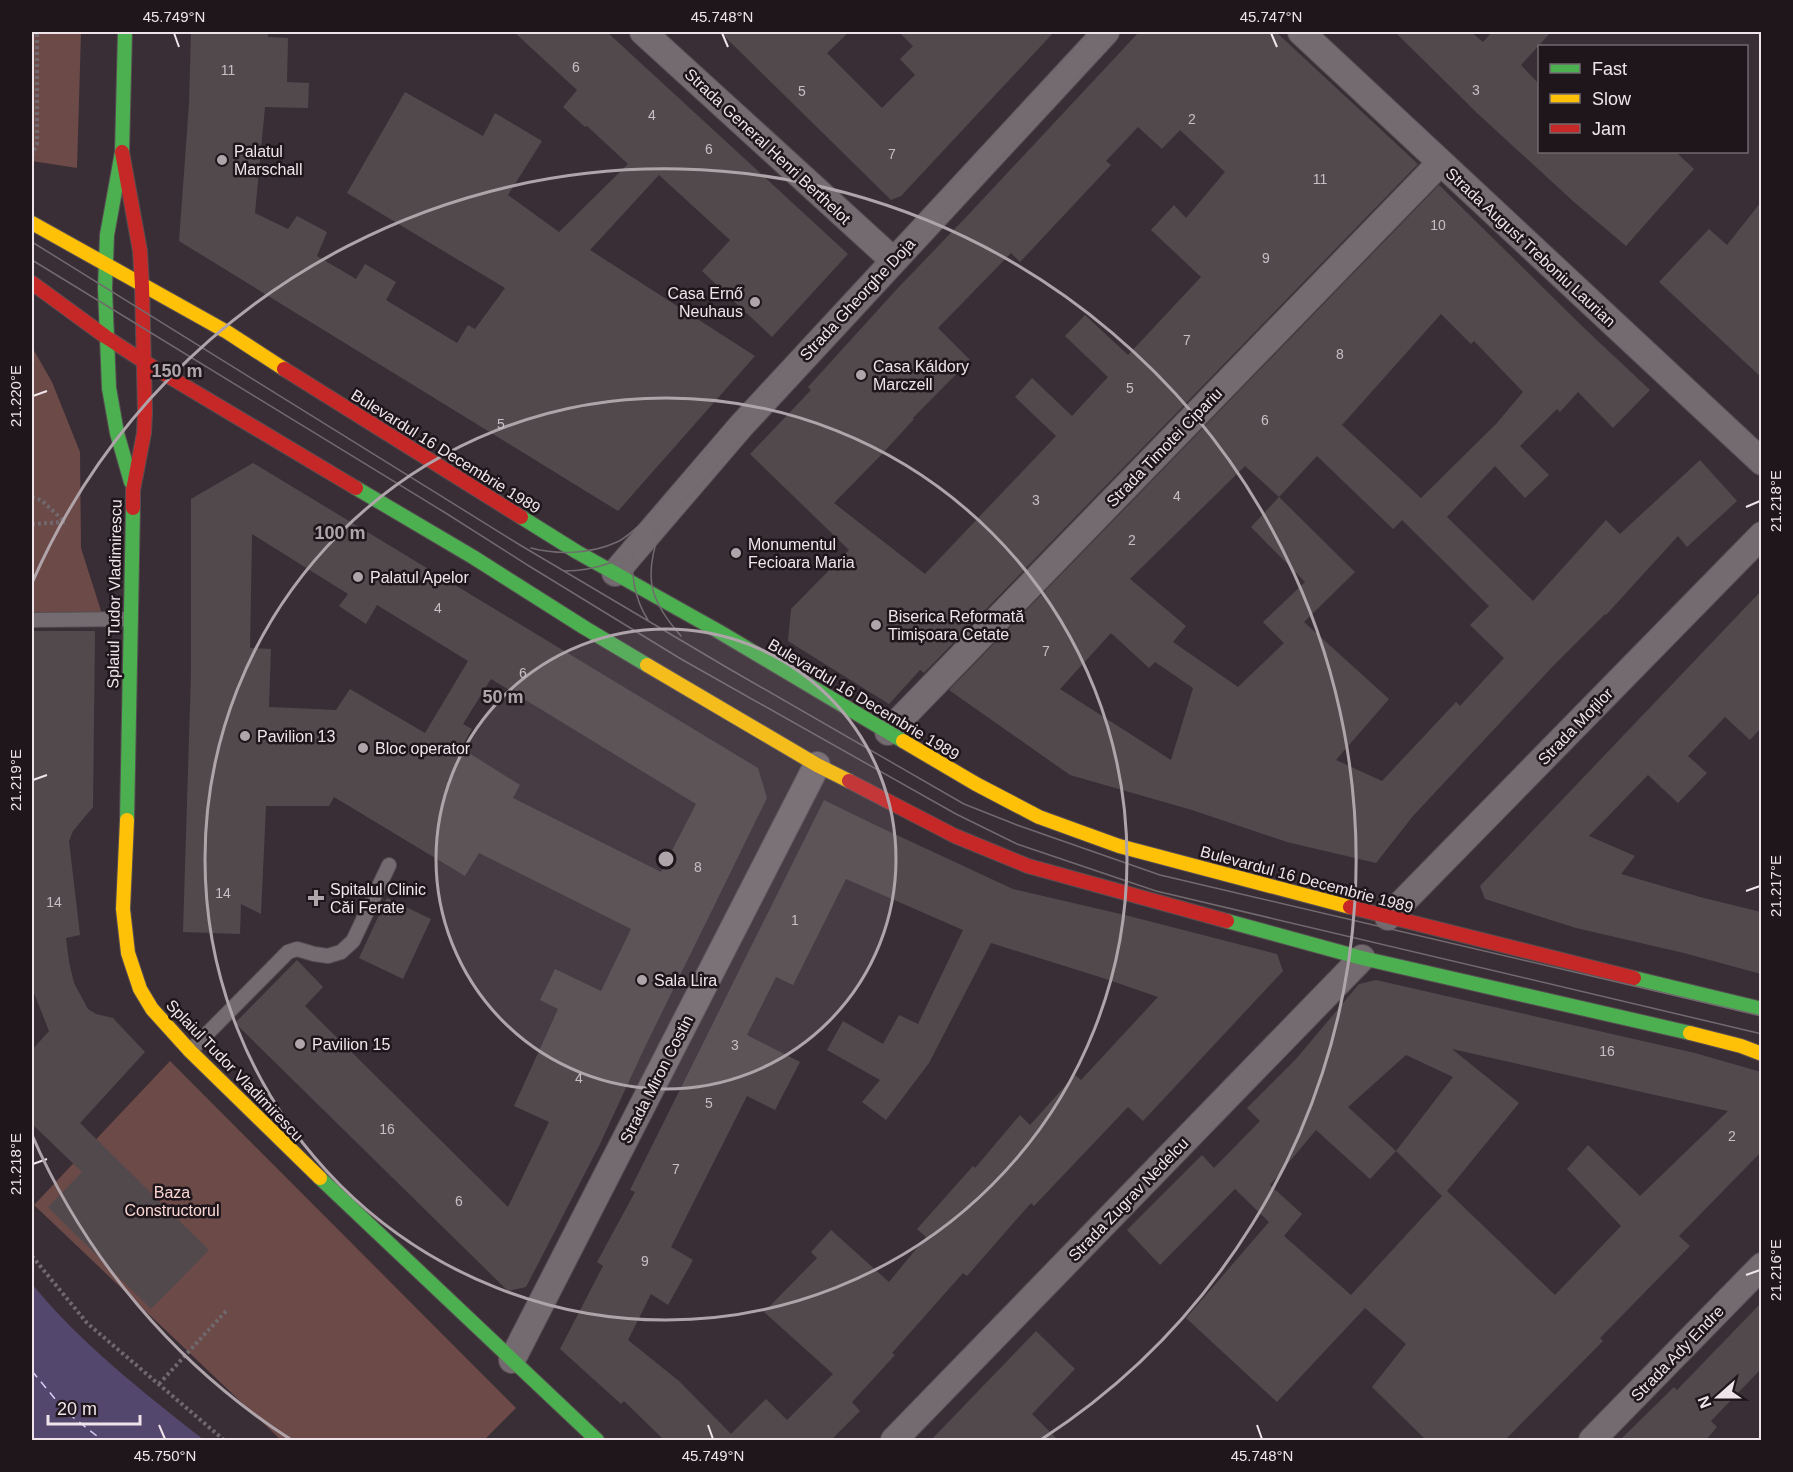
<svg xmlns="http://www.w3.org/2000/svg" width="1793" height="1472" viewBox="0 0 1793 1472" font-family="Helvetica,sans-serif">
  <rect width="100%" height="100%" fill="#392e35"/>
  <path fill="#6c4a48" d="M32 32H81L77 168 32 161Z
    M32 347 52 382 80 452 81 548 102 614 32 616Z
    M170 1061 516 1408 484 1440H281L34 1205Z"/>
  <path fill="#54476d" d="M32 1284C81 1344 143 1392 204 1440H32Z"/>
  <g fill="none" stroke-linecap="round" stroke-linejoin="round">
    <path stroke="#d8cbf5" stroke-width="1.5" stroke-dasharray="8 6" stroke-linecap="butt" d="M32 1371 65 1411 102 1440"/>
  </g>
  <path fill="#52494d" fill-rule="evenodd" d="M191 32H268V37L288 38 287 82 309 83 308 108 265 107 255 213 288 229 297 216 327 232 317 256 356 279 365 264 396 282 386 300 457 343 468 325 475 329 505 288 347 193 405 92 483 136 495 113 542 141 508 195 559 232 628 164 587 126 585 127 563 107 577 90 514 32H607L848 254 772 337 702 271 730 240 659 175 590 250 755 356 618 511 179 241 189 104Z
    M720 32H849L827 53 882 108 915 75 900 59 913 46 899 32H1054L901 196 891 200Z
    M1139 32H1276L1418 164 924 673 920 670 889 704 788 641 791 609 849 550 750 454 811 390 808 387 897 289 970 213ZM1138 127 1162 149 1180 130 1225 172 1186 218 1174 205 1151 230 1201 277 1128 355 1085 315 1065 336 1108 377 1072 416 1032 378 1015 397 1056 436 925 574 834 503 882 454 914 419 913 418 970 360 938 328 1011 253 1020 262 1111 165 1106 161Z
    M1395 32H1471L1483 42 1492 32H1551L1521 65 1539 84V152H1676L1694 169 1626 246 1574 202 1477 113Z
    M1439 185 1583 327 1650 390 1613 428 1578 392 1560 412 1557 409 1520 446 1549 475 1525 498 1495 466 1447 517 1533 601 1606 520 1620 534 1700 460 1737 501 1687 547 1678 536 1606 615 1605 614 1554 665 1413 816 1376 863 1287 842 1192 810 1070 775 949 690ZM1441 314 1471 344 1474 341 1523 392 1497 423 1421 498 1342 425ZM1317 456 1393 529 1402 520 1489 606 1470 625 1504 658 1460 706 1456 702 1382 781 1336 760 1389 699 1304 622 1355 572 1279 497ZM1245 466 1279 497 1251 527 1305 582 1263 622 1284 643 1238 687 1173 642 1186 626 1130 579ZM1111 633 1149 668 1155 662 1193 688 1171 760 1060 689Z
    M1761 202V377L1659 282 1709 229 1727 245Z
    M253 463 758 768 767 798 644 1049 599 1146 526 1287 508 1291 235 1023 297 960 323 987 305 1006 508 1207 549 1122 514 1106 558 1009 540 1000 555 969 601 991 631 929 479 853 465 876 334 797 329 806H266L261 914 241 904 240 934 183 932 191 674V499ZM252 534 348 594 339 606 366 624 377 605 468 661 425 733 350 689 336 710 269 707 271 649 250 648ZM491 679 696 804 661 872 513 798 520 785 461 748 472 729 463 724Z
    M1761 591V728L1750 740 1725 717 1688 756 1707 773 1678 803 1648 775 1589 836 1635 856 1621 874 1700 897 1761 912V974L1684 953 1576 928 1485 899 1480 886Z
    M32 631H95L93 807 73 831 69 841 80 935 66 938 69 962 74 983 88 1009 96 1014 113 1018 145 1052 80 1123 209 1250 151 1309 48 1207 82 1172 32 1124V1050L49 1031 32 988Z
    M824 800 873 824 1013 889 1125 915 1277 954 1283 971 1143 1121 1128 1107 1034 1206 1031 1203 967 1276 963 1273 892 1353 895 1355 852 1402 860 1411 831 1440H664L624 1401 621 1404 560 1349 603 1266 597 1262 635 1192 630 1190ZM846 879 963 930 918 1024 899 1015 883 1044 843 1021 827 1050 880 1080 862 1102 886 1120 929 1063 991 943 1106 979 1158 997 1081 1080 1075 1075 1030 1125 1020 1115 975 1168 973 1166 917 1229 926 1237 889 1282 831 1230 811 1252 817 1258 764 1312 833 1374 787 1420 766 1399 731 1434 679 1381 628 1340 651 1294 668 1305 693 1260 671 1247 747 1096 775 1110 800 1062 747 1035 776 977 793 985Z
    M387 898 431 919 403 979 359 958Z
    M1376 980 1695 1053 1761 1072V1152L1679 1236 1690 1246 1600 1338 1603 1341 1505 1440H1426L1372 1387 1406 1344 1365 1308 1277 1402 1186 1318 1269 1222 1274 1227 1235 1189 1160 1265 1127 1230 1202 1155 1214 1168 1260 1121 1247 1108 1296 1059 1359 984ZM1452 1049 1655 1095 1728 1111 1640 1196 1588 1145 1567 1169 1621 1226 1555 1295 1447 1191 1519 1103ZM1406 1055 1453 1077 1396 1151 1348 1107ZM1316 1130 1370 1179 1396 1151 1442 1196 1351 1295 1284 1236 1302 1214 1270 1185Z
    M1761 1303V1369L1711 1421 1717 1427 1706 1440H1620L1674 1387 1677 1390Z
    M1036 1331 1075 1369 1032 1414 1058 1440H931Z"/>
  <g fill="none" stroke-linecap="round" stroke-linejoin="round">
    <defs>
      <path id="lane" d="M32 620 131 619
        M190 1051 288 952 297 949 314 954 328 956 341 952 353 941 389 865"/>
      <path id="street" d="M643 32 893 260
        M1301 32 1762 462
        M615 573 741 426 1106 32
        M888 732 1440 163
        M1388 917 1762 535
        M512 1360 817 765
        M894 1440 1362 958
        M1592 1440 1762 1266"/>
      <path id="fast" d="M125 32 122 152 107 235 105 288 109 388 117 433 131 482
        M356 488 473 557 585 628 647 665
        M521 517 577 552 718 631 903 741
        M127 820 133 508
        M1227 921 1362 958 1690 1033
        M1634 978 1762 1009
        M320 1178 597 1440"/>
      <path id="slow" d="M32 223 227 332 284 369
        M647 665 817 765 849 781
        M903 741 976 784 1039 817 1119 846 1350 907
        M127 820 123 909 128 953 140 989 152 1009 190 1051 320 1178
        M1690 1033 1741 1046 1762 1054"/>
      <path id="jam" d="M122 152 140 251 142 286 145 412 144 433 133 490V508
        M32 283 106 337 143 361 356 488
        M284 369 521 517
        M849 781 955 836 1028 866 1227 921
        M1350 907 1634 978"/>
    </defs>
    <use href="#lane" stroke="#564d52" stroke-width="16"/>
    <use href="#street" stroke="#564d52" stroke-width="28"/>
    <use href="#fast" stroke="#564d52" stroke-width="16"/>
    <use href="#slow" stroke="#564d52" stroke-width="16"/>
    <use href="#jam" stroke="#564d52" stroke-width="16"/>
    <path stroke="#70686d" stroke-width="4" stroke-dasharray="3 3" stroke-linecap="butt" d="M32 156 37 144V32
      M32 497 41 500 65 522
      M32 524 65 522
      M32 1256 87 1323 224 1440
      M159 1384 227 1310"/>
    <use href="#lane" stroke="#746b70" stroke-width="14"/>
    <use href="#street" stroke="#746b70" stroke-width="26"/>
    <use href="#fast" stroke="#4caf50" stroke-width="14"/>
    <use href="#slow" stroke="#ffc107" stroke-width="14"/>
    <use href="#jam" stroke="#c62828" stroke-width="14"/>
    <path stroke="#716a6e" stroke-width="1.5" d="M32 242 520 545 726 667 964 804 1017 825 1160 875 1762 1016
      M32 260 444 512 529 566 681 659 956 814 1017 844 1156 891 1762 1034
      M660 530C644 576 648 599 681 636
      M531 548C558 555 591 554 617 542 626 538 632 531 640 525L885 253 1091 32
      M634 548C630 572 634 598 648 620
      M564 571C596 571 625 560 649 539L909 256 1120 32"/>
  </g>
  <path fill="none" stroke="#f0e4eb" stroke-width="2" d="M174 33 179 47M722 33 728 47M1271 33 1277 47M33 396 47 391M1746 507 1760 501M33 780 47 775M1746 891 1760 886M33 1164 47 1159M1746 1275 1760 1270M159 1425 165 1439M708 1425 713 1439M1257 1425 1262 1439"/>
  <circle cx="666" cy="859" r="230" fill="#b0a4ab" fill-opacity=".12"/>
  <g fill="none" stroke="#b0a4ab" stroke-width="3">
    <circle cx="666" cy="859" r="230"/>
    <circle cx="666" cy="859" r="461"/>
    <path d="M290 1439A691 691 0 0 1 32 1135M32 583A691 691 0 1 1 1042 1439"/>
  </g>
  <g fill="#b0a4ab" stroke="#1e161b" stroke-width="2">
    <circle cx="222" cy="160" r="6"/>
    <circle cx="755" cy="302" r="6"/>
    <circle cx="861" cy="375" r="6"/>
    <circle cx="736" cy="553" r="6"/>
    <circle cx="358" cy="577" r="6"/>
    <circle cx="876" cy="625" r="6"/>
    <circle cx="245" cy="736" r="6"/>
    <circle cx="363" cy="748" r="6"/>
    <path d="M313 889h6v6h6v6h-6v6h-6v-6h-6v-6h6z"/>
    <circle cx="642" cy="980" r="6"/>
    <circle cx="300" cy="1044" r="6"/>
  </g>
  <g text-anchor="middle" stroke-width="5" stroke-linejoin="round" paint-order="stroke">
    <g font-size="14" fill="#c8bdc4">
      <text x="576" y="72">6</text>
      <text x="228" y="75">11</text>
      <text x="1476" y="95">3</text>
      <text x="802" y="96">5</text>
      <text x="652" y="120">4</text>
      <text x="1192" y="124">2</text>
      <text x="709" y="154">6</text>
      <text x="892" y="159">7</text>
      <text x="1320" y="184">11</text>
      <text x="1438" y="230">10</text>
      <text x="1266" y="263">9</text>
      <text x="1187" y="345">7</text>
      <text x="1340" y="359">8</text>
      <text x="1130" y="393">5</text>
      <text x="1265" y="425">6</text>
      <text x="501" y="429">5</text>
      <text x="1177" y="501">4</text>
      <text x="1036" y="505">3</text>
      <text x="1132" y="545">2</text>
      <text x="438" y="613">4</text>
      <text x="1046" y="656">7</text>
      <text x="523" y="678">6</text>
      <text x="698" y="872">8</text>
      <text x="223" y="898">14</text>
      <text x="54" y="907">14</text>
      <text x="795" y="925">1</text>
      <text x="735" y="1050">3</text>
      <text x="1607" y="1056">16</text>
      <text x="579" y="1083">4</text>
      <text x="709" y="1108">5</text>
      <text x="387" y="1134">16</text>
      <text x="1732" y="1141">2</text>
      <text x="676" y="1174">7</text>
      <text x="459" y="1206">6</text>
      <text x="645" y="1266">9</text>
    </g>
    <g font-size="16" fill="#f0e4eb" stroke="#1e161b">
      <text transform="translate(768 146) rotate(43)" y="6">Strada General Henri Berthelot</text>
      <text transform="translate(1531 247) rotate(43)" y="6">Strada August Treboniu Laurian</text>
      <text transform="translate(857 299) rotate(-47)" y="6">Strada Gheorghe Doja</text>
      <text transform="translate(1164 447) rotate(-46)" y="6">Strada Timotei Cipariu</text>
      <text transform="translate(446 451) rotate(32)" y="6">Bulevardul 16 Decembrie 1989</text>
      <text transform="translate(114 594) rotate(-89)" y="6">Splaiul Tudor Vladimirescu</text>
      <text transform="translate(864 699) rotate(31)" y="6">Bulevardul 16 Decembrie 1989</text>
      <text transform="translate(1575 726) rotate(-46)" y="6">Strada Moților</text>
      <text transform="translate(1307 879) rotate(15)" y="6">Bulevardul 16 Decembrie 1989</text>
      <text transform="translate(235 1070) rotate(46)" y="6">Splaiul Tudor Vladimirescu</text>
      <text transform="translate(656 1079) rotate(-63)" y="6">Strada Miron Costin</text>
      <text transform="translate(1128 1199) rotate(-46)" y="6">Strada Zugrav Nedelcu</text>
      <text transform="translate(1677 1353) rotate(-46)" y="6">Strada Ady Endre</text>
    </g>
    <g font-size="16" fill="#f0e4eb" stroke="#1e161b" text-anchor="start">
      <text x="234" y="157">Palatul<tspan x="234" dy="18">Marschall</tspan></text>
      <text x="743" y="299" text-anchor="end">Casa Ernő<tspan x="743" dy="18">Neuhaus</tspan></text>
      <text x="873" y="372">Casa Káldory<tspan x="873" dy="18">Marczell</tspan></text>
      <text x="748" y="550">Monumentul<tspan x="748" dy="18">Fecioara Maria</tspan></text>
      <text x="370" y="583">Palatul Apelor</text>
      <text x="888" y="622">Biserica Reformată<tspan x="888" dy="18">Timișoara Cetate</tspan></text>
      <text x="257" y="742">Pavilion 13</text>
      <text x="375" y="754">Bloc operator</text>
      <text x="330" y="895">Spitalul Clinic<tspan x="330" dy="18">Căi Ferate</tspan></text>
      <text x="654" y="986">Sala Lira</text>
      <text x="312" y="1050">Pavilion 15</text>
    </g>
    <g font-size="16" fill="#fad7d3" stroke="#1e161b">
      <text x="172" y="1198">Baza<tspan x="172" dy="18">Constructorul</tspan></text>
    </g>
  </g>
  <circle cx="666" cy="859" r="9" fill="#b0a4ab" stroke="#1e161b" stroke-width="3"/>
  <g font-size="18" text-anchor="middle" font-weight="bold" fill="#b0a4ab" stroke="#1e161b" stroke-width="5" stroke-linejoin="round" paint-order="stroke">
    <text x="177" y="377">150 m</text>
    <text x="340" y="539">100 m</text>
    <text x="503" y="703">50 m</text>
  </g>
  <rect width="1793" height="1472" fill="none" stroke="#1e161b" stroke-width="66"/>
  <rect x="1538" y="45" width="210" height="108" fill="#1e161b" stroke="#72686e" stroke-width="1.5"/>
  <rect x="1550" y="64" width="30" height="9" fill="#4caf50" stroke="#72686e" stroke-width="1.5"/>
  <text x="1592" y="75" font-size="18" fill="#f0e4eb">Fast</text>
  <rect x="1550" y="94" width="30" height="9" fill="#ffc107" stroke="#72686e" stroke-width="1.5"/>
  <text x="1592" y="105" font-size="18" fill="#f0e4eb">Slow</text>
  <rect x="1550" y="124" width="30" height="9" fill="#c62828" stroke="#72686e" stroke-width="1.5"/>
  <text x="1592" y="135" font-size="18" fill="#f0e4eb">Jam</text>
  <g transform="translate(1718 1397) rotate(249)" stroke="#1e161b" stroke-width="4.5" paint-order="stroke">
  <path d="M0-4.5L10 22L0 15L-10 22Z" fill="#f0e4eb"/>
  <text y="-9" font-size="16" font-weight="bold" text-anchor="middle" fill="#f0e4eb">N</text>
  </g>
  <path d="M48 1415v9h92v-9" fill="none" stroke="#f0e4eb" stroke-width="3"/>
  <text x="57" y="1415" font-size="18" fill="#f0e4eb" stroke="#1e161b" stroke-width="4.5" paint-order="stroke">20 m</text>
  <rect x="33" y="33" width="1727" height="1406" fill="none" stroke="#f0e4eb" stroke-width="2"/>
  <g font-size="15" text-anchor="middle" fill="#f0e4eb">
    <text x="174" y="22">45.749°N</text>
    <text x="722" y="22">45.748°N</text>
    <text x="1271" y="22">45.747°N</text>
    <text transform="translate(16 396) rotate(-90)" y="5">21.220°E</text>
    <text transform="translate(1776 501) rotate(-90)" y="5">21.218°E</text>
    <text transform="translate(16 780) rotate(-90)" y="5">21.219°E</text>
    <text transform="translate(1776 886) rotate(-90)" y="5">21.217°E</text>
    <text transform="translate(16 1164) rotate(-90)" y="5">21.218°E</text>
    <text transform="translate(1776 1270) rotate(-90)" y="5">21.216°E</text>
    <text x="165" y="1461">45.750°N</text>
    <text x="713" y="1461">45.749°N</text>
    <text x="1262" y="1461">45.748°N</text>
  </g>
</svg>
